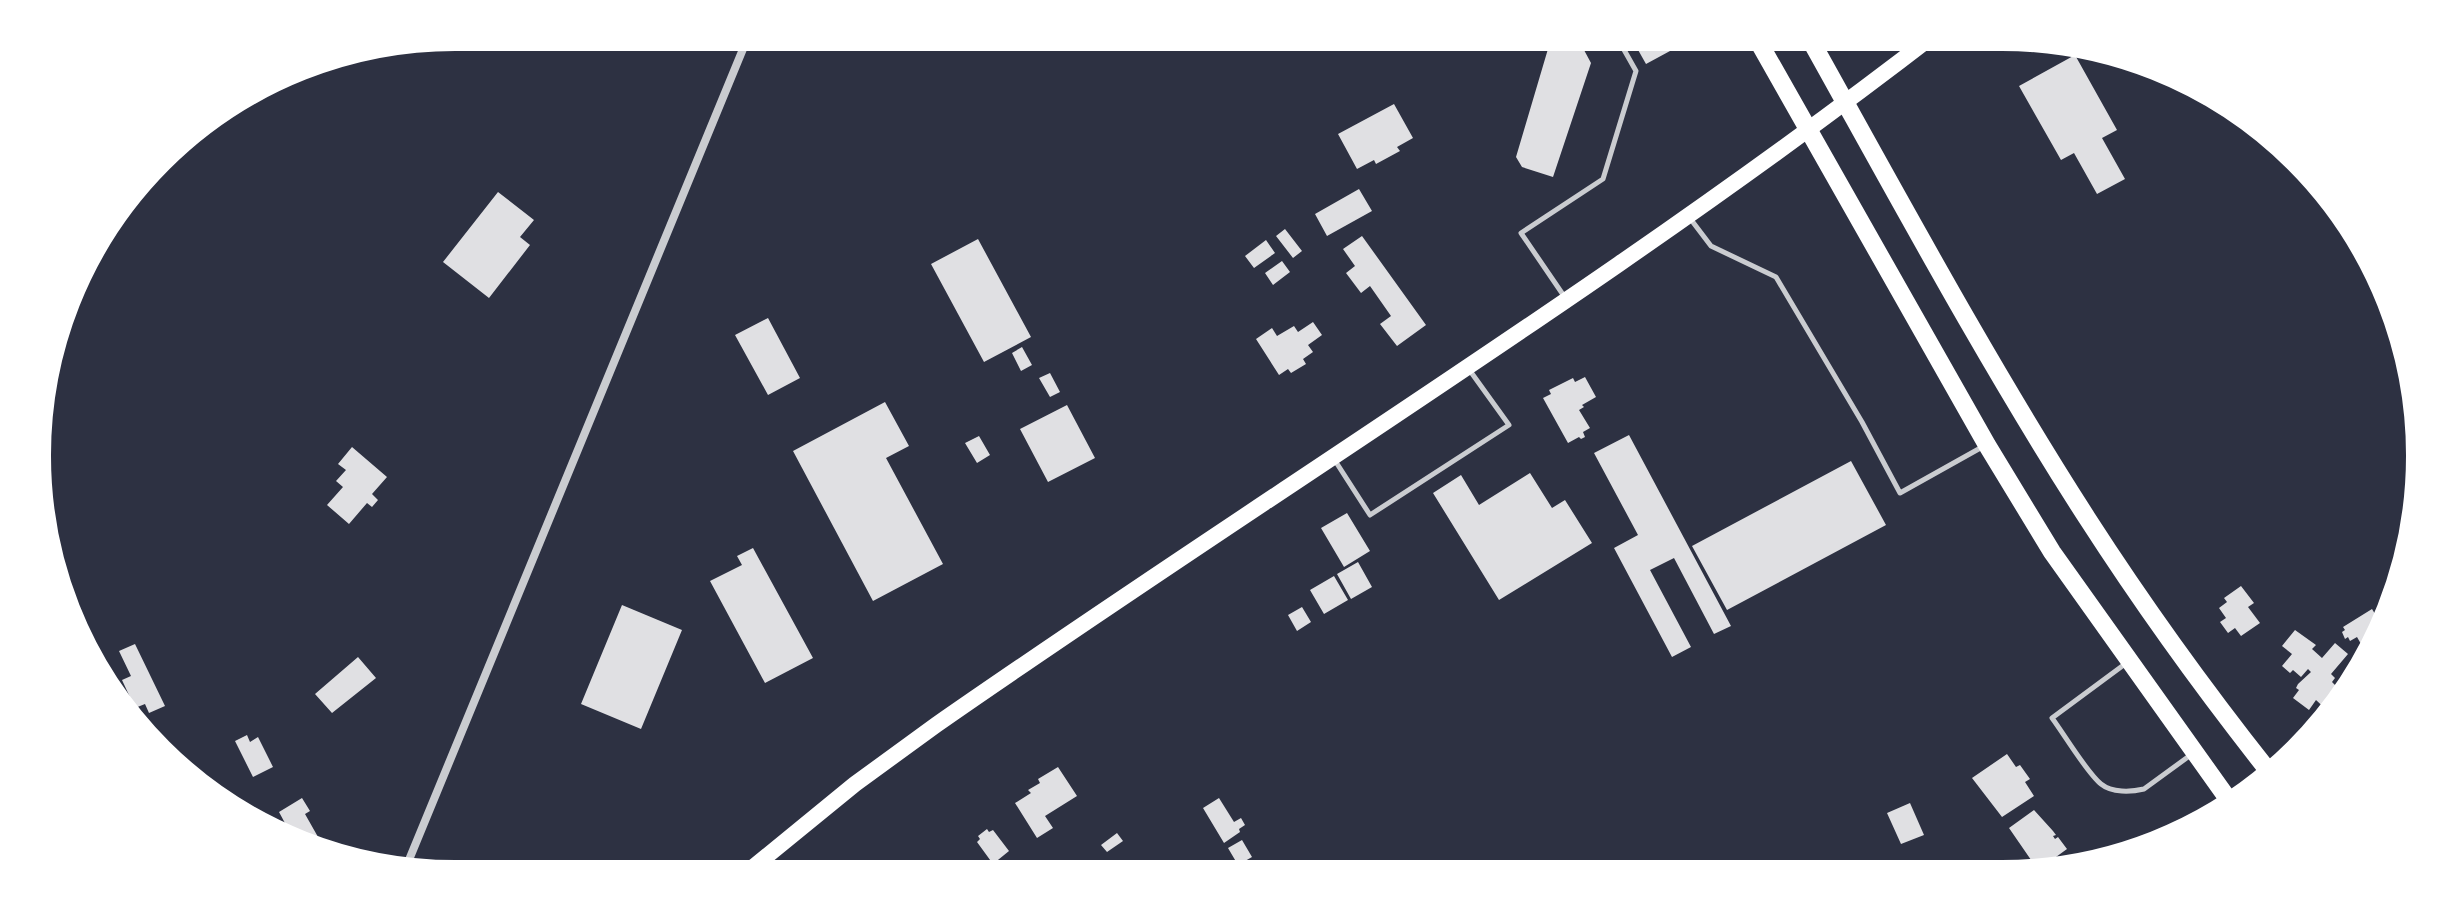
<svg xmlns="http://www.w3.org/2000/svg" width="2457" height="911" viewBox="0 0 2457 911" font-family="Mulish,sans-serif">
  <rect width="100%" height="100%" fill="#2d3142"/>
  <path fill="#e0e0e3" d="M1553 32H1573L1569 46 1584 50 1591 63 1553 177 1522 167 1516 157Z
    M1628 32H1660L1670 51 1646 64Z
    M2075 55 2117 130 2102 138 2125 179 2097 194 2074 153 2061 160 2019 86Z
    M1394 104 1413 138 1397 147 1400 151 1376 164 1374 160 1357 169 1338 134Z
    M1359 189 1372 211 1327 236 1315 214Z
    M498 192 534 220 520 237 530 245 489 298 443 262Z
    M1285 229 1302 251 1293 258 1276 236Z
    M1362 236 1426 325 1397 346 1380 324 1391 316 1370 286 1361 293 1346 273 1355 266 1343 249Z
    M978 239 1031 337 984 362 931 264Z
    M1266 240 1275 253 1254 268 1245 256Z
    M1282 261 1290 272 1273 285 1265 273Z
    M768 318 800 378 768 395 735 335Z
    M1313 322 1322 335 1308 345 1313 352 1303 359 1306 364 1291 373 1288 369 1279 375 1256 339 1272 328 1277 336 1294 326 1298 332Z
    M1022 347 1032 365 1021 371 1012 353Z
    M1050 373 1060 392 1050 397 1039 378Z
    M1585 377 1596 397 1582 405 1584 407 1579 410 1590 428 1583 432 1585 437 1581 439 1579 437 1568 443 1543 398 1551 394 1549 390 1573 378 1575 382Z
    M885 402 909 446 886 458 943 564 873 601 793 451Z
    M1067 405 1095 458 1048 482 1020 429Z
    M1629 435 1731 626 1714 634 1674 558 1650 570 1691 647 1672 657 1614 548 1638 535 1594 453Z
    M979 436 990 455 977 463 965 443Z
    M352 447 387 477 372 494 378 500 372 507 367 503 349 524 327 505 343 487 336 481 346 470 338 464Z
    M1851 461 1886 525 1727 610 1692 546Z
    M1530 473 1552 508 1565 500 1592 543 1499 600 1433 493 1461 475 1479 505Z
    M1347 513 1370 551 1344 567 1321 528Z
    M753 548 813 658 765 683 710 581 742 565 737 556Z
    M1358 562 1372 587 1351 599 1337 574Z
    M1334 576 1348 600 1324 614 1310 590Z
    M2241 586 2254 603 2248 607 2260 623 2241 636 2235 628 2228 633 2220 622 2226 618 2219 608 2227 602 2224 598Z
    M622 605 682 630 641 729 581 704Z
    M1302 607 1311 622 1297 631 1288 615Z
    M2372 609 2383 627 2380 633 2361 644 2357 637 2350 641 2348 637 2345 639 2342 632 2345 630 2343 627Z
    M2295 630 2316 645 2312 649 2322 658 2335 643 2348 654 2331 674 2335 678 2332 682 2341 691 2333 700 2339 706 2332 715 2316 700 2309 710 2293 698 2299 690 2296 688 2298 684 2311 672 2308 669 2301 677 2293 670 2290 673 2282 666 2292 654 2282 646Z
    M135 644 165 706 149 713 145 704 135 708 122 680 131 676 119 651Z
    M358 657 376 678 332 713 315 694Z
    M247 735 250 742 258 737 273 767 253 777 235 741Z
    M2007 754 2016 767 2020 765 2030 779 2025 782 2034 796 2002 817 1972 778Z
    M1058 767 1077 796 1045 816 1053 828 1037 838 1015 803 1031 793 1028 790 1040 783 1038 779Z
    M302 798 310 811 305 814 322 844 314 849 287 836 282 827 286 825 279 812Z
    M1219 798 1234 822 1241 818 1245 825 1239 829 1240 832 1224 843 1203 808Z
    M1910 803 1924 835 1901 844 1887 813Z
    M2034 810 2053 831 2056 835 2053 836 2055 839 2058 837 2067 849 2038 870 2009 828Z
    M987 829 989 832 993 830 1009 851 993 864 977 842 980 839 978 836Z
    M1117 833 1123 841 1107 852 1101 845Z
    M1242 840 1252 857 1238 865 1228 848Z"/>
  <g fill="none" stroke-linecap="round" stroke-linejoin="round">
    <path stroke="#caccd0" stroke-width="5" d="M1689 217 1711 246 1776 277 1862 422 1900 493 1984 446
      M1566 299 1521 233 1603 179 1636 71 1614 32
      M1334 459 1370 515 1509 425 1468 368
      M2125 664 2052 718C2064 734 2087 773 2101 784 2112 793 2131 792 2144 789L2192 754"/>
    <path stroke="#caccd0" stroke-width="8" d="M404 872 750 32"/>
    <path stroke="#fff" stroke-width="16" d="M740 878 855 784 936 725C1269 493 1616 281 1938 32"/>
    <path stroke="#fff" stroke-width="18" d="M1753 32 1987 445 2052 552 2233 806
      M1806 32C1897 195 1986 361 2087 518 2145 608 2208 695 2274 778"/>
  </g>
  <path d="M0 0H2457V911H0ZM455 46H2002A409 409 0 0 1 2411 455V456A409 409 0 0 1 2002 865H455A409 409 0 0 1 46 456V455A409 409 0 0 1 455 46Z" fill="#fff" fill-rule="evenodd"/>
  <path fill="none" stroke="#fff" stroke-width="10" d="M455 46H2002A409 409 0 0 1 2411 455V456A409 409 0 0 1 2002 865H455A409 409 0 0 1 46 456V455A409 409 0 0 1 455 46Z"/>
</svg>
